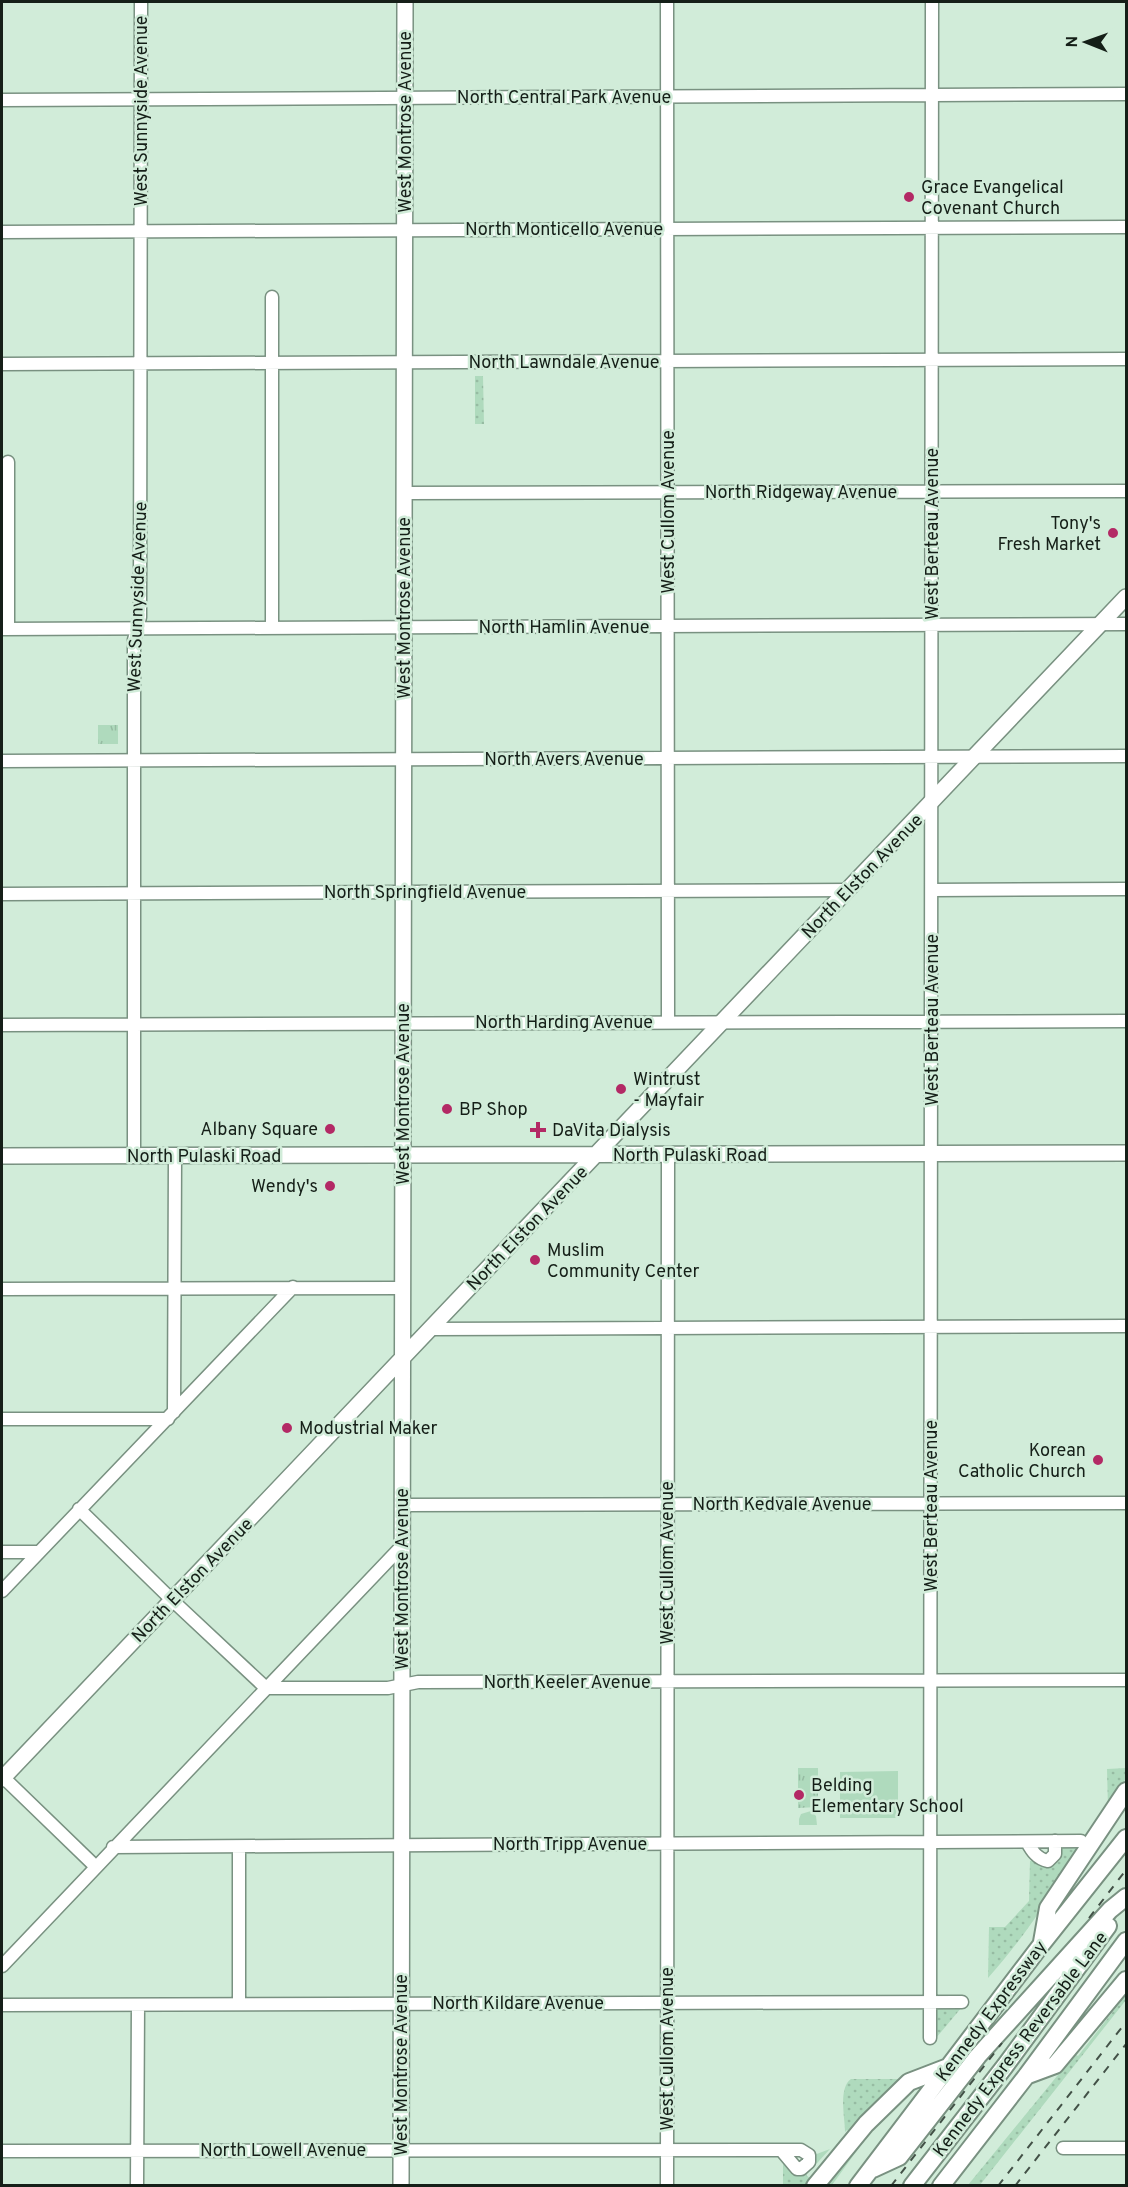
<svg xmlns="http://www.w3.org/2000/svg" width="1128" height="2187" viewBox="0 0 1128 2187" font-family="Overpass,sans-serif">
  <defs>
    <pattern id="grass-dots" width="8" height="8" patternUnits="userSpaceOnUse" patternTransform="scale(1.5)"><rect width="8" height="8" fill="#afdabd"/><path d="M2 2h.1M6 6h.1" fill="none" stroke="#96bba2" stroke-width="1.8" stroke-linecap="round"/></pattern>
    <pattern id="park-tufts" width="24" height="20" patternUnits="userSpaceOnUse" patternTransform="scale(1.5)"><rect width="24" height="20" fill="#afdabd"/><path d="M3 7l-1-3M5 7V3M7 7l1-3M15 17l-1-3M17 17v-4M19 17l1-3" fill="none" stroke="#96bba2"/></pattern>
  </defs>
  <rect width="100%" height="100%" fill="#d1ecd9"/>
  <path fill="url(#grass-dots)" d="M475 376H483L484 424H475Z
    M1126 1768V1778L1108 1808 1107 1769Z
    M1064 1847H1083C1053 1892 1024 1938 988 1978L989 1927H1005L1029 1901 1030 1861Z
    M1126 1995V2000L980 2185H968L1075 2054 1078 2056Z
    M937 2007H962L936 2038V2009Z
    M851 2079H901L851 2133 847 2130 845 2132C845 2118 838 2088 851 2079Z
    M877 2123 832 2185 821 2186Z
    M830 2149 806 2175 811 2179 806 2185H783V2164L793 2173C808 2175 810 2168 814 2155Z"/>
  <path fill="url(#park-tufts)" d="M98 725H118V744H98Z
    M798 1768H818V1807L798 1808Z"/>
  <path fill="#afdabd" d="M898 1771V1818H840V1772Z
    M811 1811 816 1816 817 1825H799V1819L801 1814Z"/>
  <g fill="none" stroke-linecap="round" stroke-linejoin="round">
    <defs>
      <path id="minor" d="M667 2 668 1022
        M2 100 1126 94
        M2 232 1126 227
        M272 297V628
        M2 364 1126 359
        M404 493 1126 491
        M2 629 1126 624
        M8 629V462
        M2 761 1126 756
        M932 890 1126 889
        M2 894 848 890
        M2 1025 1126 1021
        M134 1156V640L140 617 141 2
        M2 1289 403 1288
        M430 1329 1126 1326
        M174 1412 175 1156
        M2 1419H168
        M402 1505 1126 1503
        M79 1509 172 1600 266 1688H388L418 1682 1126 1680
        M2 1552H39
        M2 1591 293 1287
        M2 1776 95 1866
        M1027 1842C1032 1851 1037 1859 1048 1861L1055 1854V1841
        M113 1847 1081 1841
        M2 1966 402 1546
        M239 2004V1847
        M2 2005 962 2002
        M930 2038 932 2
        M1063 2148H1126
        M2 2151 801 2150 809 2155V2162L801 2169H797L781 2150
        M137 2186 138 2005
        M667 2186 668 1156"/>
      <path id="major" d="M2 1156 1126 1153
        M2 1779 1126 597
        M401 2186 405 2"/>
      <path id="highway" d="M1042 1942 1048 1908 1126 1791
        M1028 2075 1055 2065 1126 1980
        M873 2169 899 2157 978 2056 1110 1910 1126 1897
        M815 2186 866 2124 909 2082 948 2067
        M858 2186 1041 1945 1126 1838
        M912 2186 1005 2066 1108 1926
        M941 2186 1027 2075 1126 1941"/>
    </defs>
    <use href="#minor" stroke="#799181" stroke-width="15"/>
    <use href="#major" stroke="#799181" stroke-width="18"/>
    <use href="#highway" stroke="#799181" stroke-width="20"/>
    <use href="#minor" stroke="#fff" stroke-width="12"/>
    <use href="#major" stroke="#fff" stroke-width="15"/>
    <use href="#highway" stroke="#fff" stroke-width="16"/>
    <path stroke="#435147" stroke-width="2" stroke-dasharray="8 8" stroke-linecap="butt" d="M1089 1918 1126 1870
      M891 2186 1002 2043
      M998 2186 1126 2022
      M1015 2186 1126 2044"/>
  </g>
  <g fill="#b32965" stroke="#d1ecd9" stroke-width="2">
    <circle cx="909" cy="197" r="6"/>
    <circle cx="1113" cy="533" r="6"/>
    <circle cx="621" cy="1089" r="6"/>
    <circle cx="447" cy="1109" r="6"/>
    <circle cx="330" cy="1129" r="6"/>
    <path d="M535 1121h6v6h6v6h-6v6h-6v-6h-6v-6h6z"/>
    <circle cx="330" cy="1186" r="6"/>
    <circle cx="535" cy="1260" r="6"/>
    <circle cx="287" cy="1428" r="6"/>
    <circle cx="1098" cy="1460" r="6"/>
    <circle cx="799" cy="1795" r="6"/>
  </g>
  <g text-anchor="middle" stroke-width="5" stroke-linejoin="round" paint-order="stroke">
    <g font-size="18" fill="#151f18" stroke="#d1ecd9">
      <text x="564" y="103">North Central Park Avenue</text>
      <text transform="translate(141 111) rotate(-90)" y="6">West Sunnyside Avenue</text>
      <text transform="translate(405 122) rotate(-90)" y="6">West Montrose Avenue</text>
      <text x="564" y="235">North Monticello Avenue</text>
      <text x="564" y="368">North Lawndale Avenue</text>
      <text x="801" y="498">North Ridgeway Avenue</text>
      <text transform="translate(668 512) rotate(-90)" y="6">West Cullom Avenue</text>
      <text transform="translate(932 534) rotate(-90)" y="6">West Berteau Avenue</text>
      <text transform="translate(137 597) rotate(-88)" y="6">West Sunnyside Avenue</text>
      <text transform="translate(404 608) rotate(-90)" y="6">West Montrose Avenue</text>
      <text x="564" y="633">North Hamlin Avenue</text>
      <text x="564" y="765">North Avers Avenue</text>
      <text transform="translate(862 876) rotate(-46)" y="6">North Elston Avenue</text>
      <text x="425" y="898">North Springfield Avenue</text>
      <text transform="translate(932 1020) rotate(-90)" y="6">West Berteau Avenue</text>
      <text x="564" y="1028">North Harding Avenue</text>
      <text transform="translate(403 1094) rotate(-90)" y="6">West Montrose Avenue</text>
      <text x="690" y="1161">North Pulaski Road</text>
      <text x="204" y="1162">North Pulaski Road</text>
      <text transform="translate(527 1228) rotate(-46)" y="6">North Elston Avenue</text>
      <text x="782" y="1510">North Kedvale Avenue</text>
      <text transform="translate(931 1506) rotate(-90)" y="6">West Berteau Avenue</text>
      <text transform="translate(667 1563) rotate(-90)" y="6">West Cullom Avenue</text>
      <text transform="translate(402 1579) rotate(-90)" y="6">West Montrose Avenue</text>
      <text transform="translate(192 1580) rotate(-46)" y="6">North Elston Avenue</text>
      <text x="567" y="1688">North Keeler Avenue</text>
      <text x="570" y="1850">North Tripp Avenue</text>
      <text x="518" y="2009">North Kildare Avenue</text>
      <text transform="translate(991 2011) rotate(-53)" y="6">Kennedy Expressway</text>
      <text transform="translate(1020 2044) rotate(-53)" y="6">Kennedy Express Reversable Lane</text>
      <text transform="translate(667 2049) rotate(-90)" y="6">West Cullom Avenue</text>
      <text transform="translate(401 2065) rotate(-90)" y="6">West Montrose Avenue</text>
      <text x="283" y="2156">North Lowell Avenue</text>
    </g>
    <g font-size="18" fill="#151f18" stroke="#d1ecd9" text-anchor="start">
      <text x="921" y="193">Grace Evangelical<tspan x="921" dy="21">Covenant Church</tspan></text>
      <text x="1101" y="529" text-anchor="end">Tony's<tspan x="1101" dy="21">Fresh Market</tspan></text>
      <text x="633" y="1085">Wintrust<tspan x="633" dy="21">- Mayfair</tspan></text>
      <text x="459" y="1115">BP Shop</text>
      <text x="318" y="1135" text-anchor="end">Albany Square</text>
      <text x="552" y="1136">DaVita Dialysis</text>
      <text x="318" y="1192" text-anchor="end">Wendy's</text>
      <text x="547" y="1256">Muslim<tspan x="547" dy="21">Community Center</tspan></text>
      <text x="299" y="1434">Modustrial Maker</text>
      <text x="1086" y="1456" text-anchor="end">Korean<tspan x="1086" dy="21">Catholic Church</tspan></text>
      <text x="811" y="1791">Belding<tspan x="811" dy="21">Elementary School</tspan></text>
    </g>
  </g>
  <rect width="1128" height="2187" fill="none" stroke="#151f18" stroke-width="6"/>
  <g transform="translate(1086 42) rotate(271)" stroke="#d1ecd9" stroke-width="4.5" paint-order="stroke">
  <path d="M0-4.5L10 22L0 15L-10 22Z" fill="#151f18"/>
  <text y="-9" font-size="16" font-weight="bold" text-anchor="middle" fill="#151f18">N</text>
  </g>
</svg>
